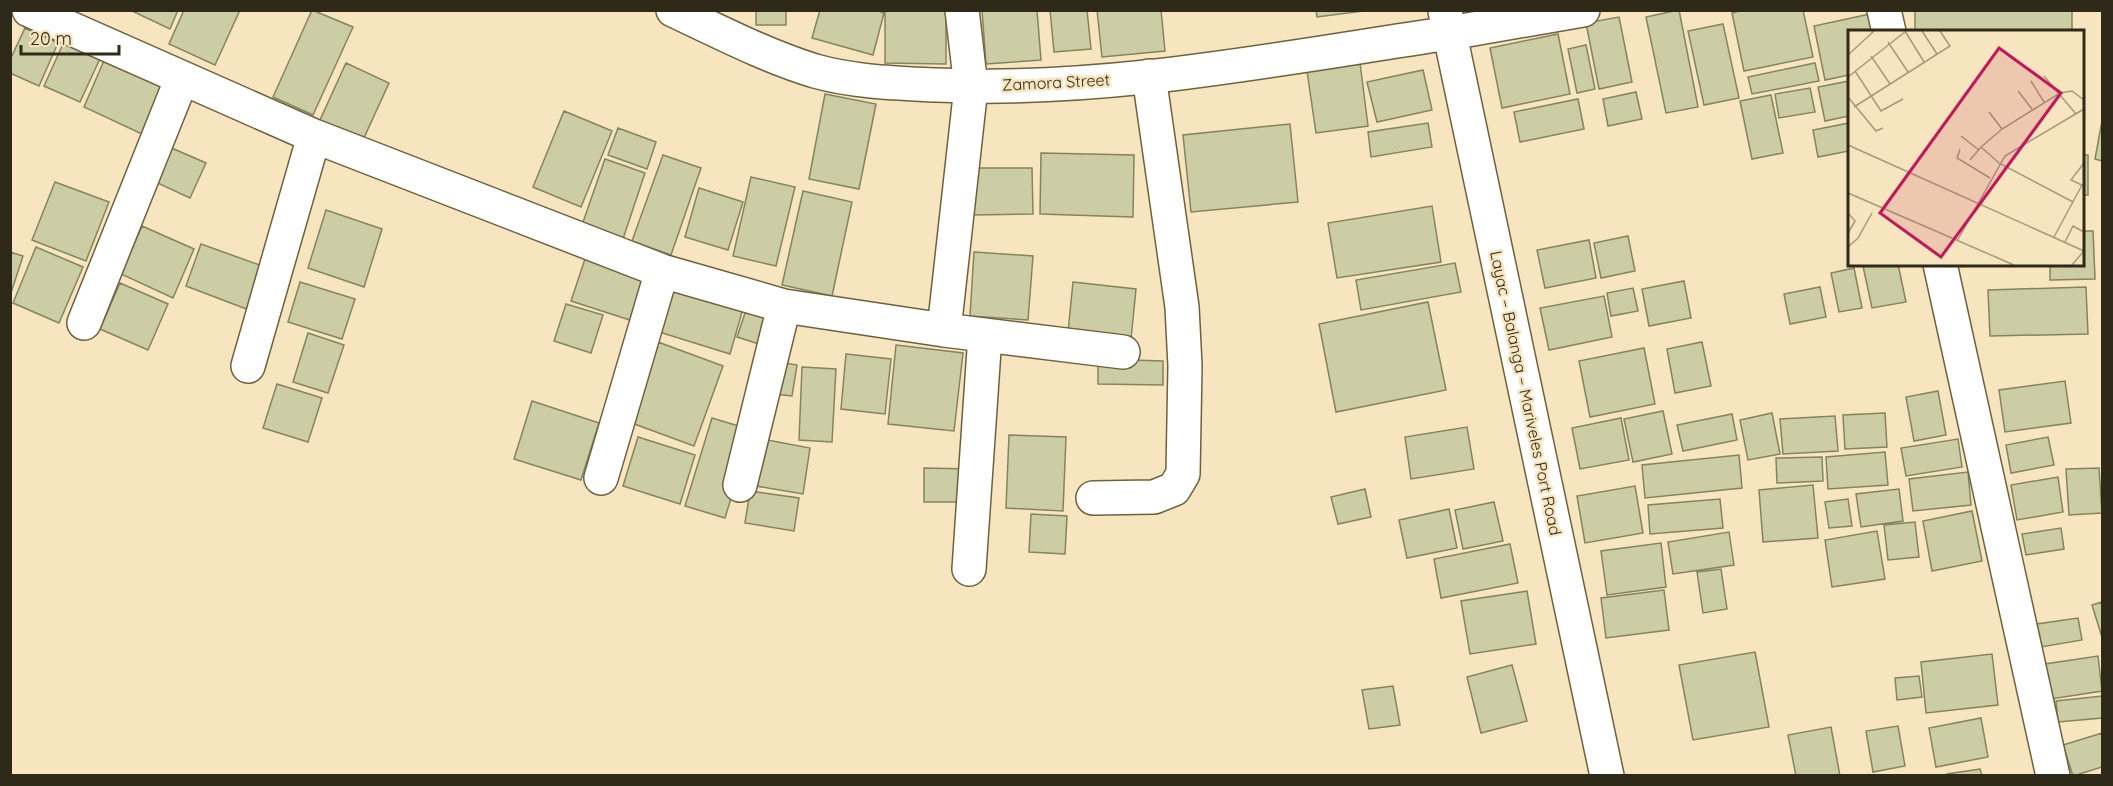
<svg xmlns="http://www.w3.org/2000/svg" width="2113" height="786" viewBox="0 0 2113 786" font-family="Quicksand,sans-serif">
  <rect width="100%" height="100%" fill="#f6e5be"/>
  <path fill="#cdcda5" stroke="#84845e" stroke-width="1.5" d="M130 10H178L170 29Z
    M184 10H240L215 65 169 44Z
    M312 10 353 27 313 115 273 97Z
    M756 10H786V25H756Z
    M820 10H876L884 13 873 55 812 38Z
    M885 10H946V64L885 63Z
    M982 10H1037L1041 60 986 64Z
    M1050 10H1087L1091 49 1054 52Z
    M1097 10H1161L1165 51 1102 57Z
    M1316 10H1371L1317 17Z
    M1679 10 1698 107 1666 113 1646 17Z
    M1744 10H1803L1813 57 1744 71 1732 13Z
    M1915 10H2072V32H1915Z
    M1870 14 1873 32H1849V75L1825 80 1814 26Z
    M1619 17 1632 82 1599 89 1586 23Z
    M1723 24 1739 98 1704 105 1688 31Z
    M25 28 58 43 39 86 10 73V60Z
    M1558 34 1570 94 1502 108 1490 48Z
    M67 35 103 52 80 102 44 86Z
    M1586 45 1595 89 1577 93 1568 49Z
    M106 56 165 83 142 134 84 107Z
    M346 63 389 83 363 140 320 120Z
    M1360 63 1368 126 1316 133 1307 71Z
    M1815 63 1819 81 1752 94 1748 77Z
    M1423 70 1432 110 1377 122 1367 82Z
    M1849 81V116L1825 121 1818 87Z
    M1810 88 1815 112 1779 118 1775 94Z
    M1636 92 1642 119 1608 126 1603 99Z
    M825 94 876 104 859 189 809 179Z
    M1771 95 1783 153 1752 159 1740 101Z
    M1578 99 1584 129 1520 142 1514 112Z
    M564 111 612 131 581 207 533 187Z
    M2102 121V161L2095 159Z
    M1428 123 1432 147 1371 157 1368 132Z
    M1849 123V151L1818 157 1813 130Z
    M1290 124 1298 202 1191 212 1183 135Z
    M618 128 656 142 647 169 608 155Z
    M167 146 206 163 190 198 151 180Z
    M1041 153 1134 155 1133 217 1040 214Z
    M663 155 701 168 671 255 632 241Z
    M2082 155H2088V195H2082Z
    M605 159 645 173 623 239 582 225Z
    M972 168H1032L1033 214 973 215Z
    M751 177 795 187 776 266 733 256Z
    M55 182 109 202 86 261 32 240Z
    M699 188 743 202 728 250 685 237Z
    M803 191 852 202 832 296 782 285Z
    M1432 206 1441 262 1337 278 1328 223Z
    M326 210 382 229 364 287 308 268Z
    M142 226 194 249 173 298 121 274Z
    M2082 231H2093L2095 279 2050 280V264H2082Z
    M1628 236 1635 271 1601 278 1594 243Z
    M1589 240 1596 278 1545 288 1537 250Z
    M201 244 265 267 249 310 186 286Z
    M36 247 83 267 59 323 13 303Z
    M10 252 23 256 10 296Z
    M974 252 1033 256 1028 320 970 316Z
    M585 259 652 280 639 323 571 301Z
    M1455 263 1461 292 1361 310 1356 280Z
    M1875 264H1898L1906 302 1872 308 1863 266Z
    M1854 268 1862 308 1839 312 1831 273Z
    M1684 281 1691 318 1649 326 1642 289Z
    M300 282 355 299 342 339 288 322Z
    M1073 282 1136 289 1131 339 1068 332Z
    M120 283 168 304 148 350 100 329Z
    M671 283 744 305 730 354 656 331Z
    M1820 287 1826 317 1790 324 1784 294Z
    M2086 287 2088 334 1990 336 1988 290Z
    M1633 288 1638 311 1611 316 1607 293Z
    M1604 296 1612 337 1549 350 1540 308Z
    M1428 302 1446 390 1336 412 1319 324Z
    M566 304 603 315 591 353 554 341Z
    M746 310 771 318 762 345 737 337Z
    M308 333 344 345 328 393 293 382Z
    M658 342 723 366 694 446 629 422Z
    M1702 342 1711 386 1675 393 1667 349Z
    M896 345 963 353 954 431 888 424Z
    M1644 348 1655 404 1590 417 1579 361Z
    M846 354 891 359 885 414 841 409Z
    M1098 359 1163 361V385L1098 384Z
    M779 362 797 365 792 396 774 394Z
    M802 367 836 369 832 442 799 440Z
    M2065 381 2071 423 2005 432 1999 390Z
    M277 384 322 398 308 442 263 428Z
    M1938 391 1946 435 1914 441 1906 397Z
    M532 401 599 423 581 480 514 459Z
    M1663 411 1672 454 1633 462 1624 419Z
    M1772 413 1780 454 1748 460 1740 420Z
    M1885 413 1887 447 1845 449 1843 415Z
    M1732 414 1737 440 1683 451 1677 425Z
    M1835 416 1838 451 1783 454 1780 419Z
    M712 418 752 430 725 518 685 506Z
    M1621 418 1629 460 1580 469 1572 428Z
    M1467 427 1474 469 1411 479 1405 437Z
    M1009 435 1066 437 1063 511 1006 508Z
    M638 437 695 455 680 504 623 486Z
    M2048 437 2054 465 2011 473 2006 445Z
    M757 438 810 448 803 494 750 485Z
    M1958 439 1962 467 1906 476 1901 448Z
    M1885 452 1888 485 1828 489 1826 457Z
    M1739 455 1742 488 1645 498 1642 465Z
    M1822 457 1823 481 1777 483 1776 458Z
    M924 468 970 469V502H924Z
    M2099 468 2102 513 2069 515 2066 469Z
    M1968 472 1971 505 1913 511 1909 479Z
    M2058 477 2063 512 2017 520 2011 485Z
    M1813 485 1818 538 1763 542 1759 490Z
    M1635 486 1643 533 1585 543 1577 496Z
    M1365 489 1371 517 1338 524 1331 497Z
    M1899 489 1903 521 1861 527 1856 494Z
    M750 491 799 498 794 531 745 523Z
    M1720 499 1723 528 1650 534 1648 505Z
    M1848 499 1852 526 1829 528 1825 502Z
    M1494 502 1503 541 1463 549 1455 510Z
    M1449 509 1457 548 1407 558 1399 520Z
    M1972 511 1982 561 1932 571 1923 521Z
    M1031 514 1067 516 1065 554 1029 552Z
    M1915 522 1919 557 1888 560 1884 525Z
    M2061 528 2064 549 2026 555 2022 534Z
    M1877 531 1885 579 1832 587 1825 540Z
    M1729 532 1734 565 1673 574 1668 542Z
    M1661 543 1666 587 1607 595 1601 551Z
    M1510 544 1518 583 1441 598 1434 559Z
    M1721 569 1727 609 1703 613 1697 572Z
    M1664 590 1669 630 1606 638 1601 598Z
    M1527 591 1536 644 1470 654 1461 601Z
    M2102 602V633L2101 634 2092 605Z
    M2078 618 2082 640 2041 647 2037 624Z
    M1755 652 1769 727 1693 740 1679 665Z
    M1992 654 1998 705 1926 713 1921 662Z
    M2098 656 2102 691 2051 699 2045 664Z
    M1512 665 1527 721 1481 733 1467 677Z
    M1919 676 1922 697 1897 700 1895 678Z
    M1393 686 1400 725 1369 729 1362 690Z
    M2102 696V718L2058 722 2056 701Z
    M1981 718 1988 757 1936 767 1929 728Z
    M1898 726 1905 766 1873 772 1866 731Z
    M1831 727 1840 776H1796L1788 735Z
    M2102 733V767L2073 776 2063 745Z
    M1980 769 1982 776H1947V774Z"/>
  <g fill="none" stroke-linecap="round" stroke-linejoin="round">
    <defs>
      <path id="street" d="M29 10 314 136 662 271 784 306 944 330
        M962 10 971 87 944 330 1123 352
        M1884 10 1889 32
        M1450 33 1583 10
        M1940 264 2053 776
        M84 323 182 78
        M248 366 314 136
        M601 478 662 271
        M740 485 784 306
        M1093 498 1154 497 1174 489 1183 474 1185 366 1182 307 1149 76
        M969 569 985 335"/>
      <path id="secondary" d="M673 10C720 32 766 56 815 71 854 82 896 83 936 85 1108 93 1280 58 1450 33
        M1445 11 1607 776"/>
    </defs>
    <use href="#street" stroke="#70613e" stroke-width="36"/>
    <use href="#secondary" stroke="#70613e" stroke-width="36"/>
    <use href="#street" stroke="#fff" stroke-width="33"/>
    <use href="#secondary" stroke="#fff" stroke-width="33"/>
  </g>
  <g text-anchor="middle" stroke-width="5" stroke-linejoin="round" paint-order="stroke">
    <g font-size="16" fill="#2f291a" stroke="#f6e5be">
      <text transform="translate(1056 82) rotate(-3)" y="6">Zamora Street</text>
      <text transform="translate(1526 393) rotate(78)" y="6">Layac – Balanga – Mariveles Port Road</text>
    </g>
  </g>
  <g transform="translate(1848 30)">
    <rect width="236" height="236" fill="#f6e5be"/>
    <path fill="none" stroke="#a69a7c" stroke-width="1.5" d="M57 1 76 32M74 1 89 24M40 12 60 42M0 25 26 1M23 26 42 54M7 41 33 81 55 69M196 46 228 84M0 47 58 1M183 51 196 72M170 61 184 79M0 67 28 101 35 98M6 77 102 16 92 1M141 82 154 99M113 106 131 120M0 115 236 221M133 117 154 99 212 63 224 61 236 70M112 119 109 128 142 148M122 130 133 117 151 133 225 172M236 133 223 150 236 156M0 163 166 235M0 183 7 191 0 203M206 207 234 155M109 211 157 126 236 79M217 212 225 196 236 202M0 217 10 208 24 183M224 235 236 221"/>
    <path fill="#c2185b" fill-opacity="0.15" stroke="#c2185b" stroke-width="3" d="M151 18 213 63 93 227 32 183Z"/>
    <rect width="236" height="236" fill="none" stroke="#2f291a" stroke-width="3"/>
  </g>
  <rect width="2113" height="786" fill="none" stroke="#2f291a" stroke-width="24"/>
  <path d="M21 45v9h98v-9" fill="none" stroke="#2f291a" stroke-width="3"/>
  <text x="30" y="45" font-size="18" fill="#2f291a" stroke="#f6e5be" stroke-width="4.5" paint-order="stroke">20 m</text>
</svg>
